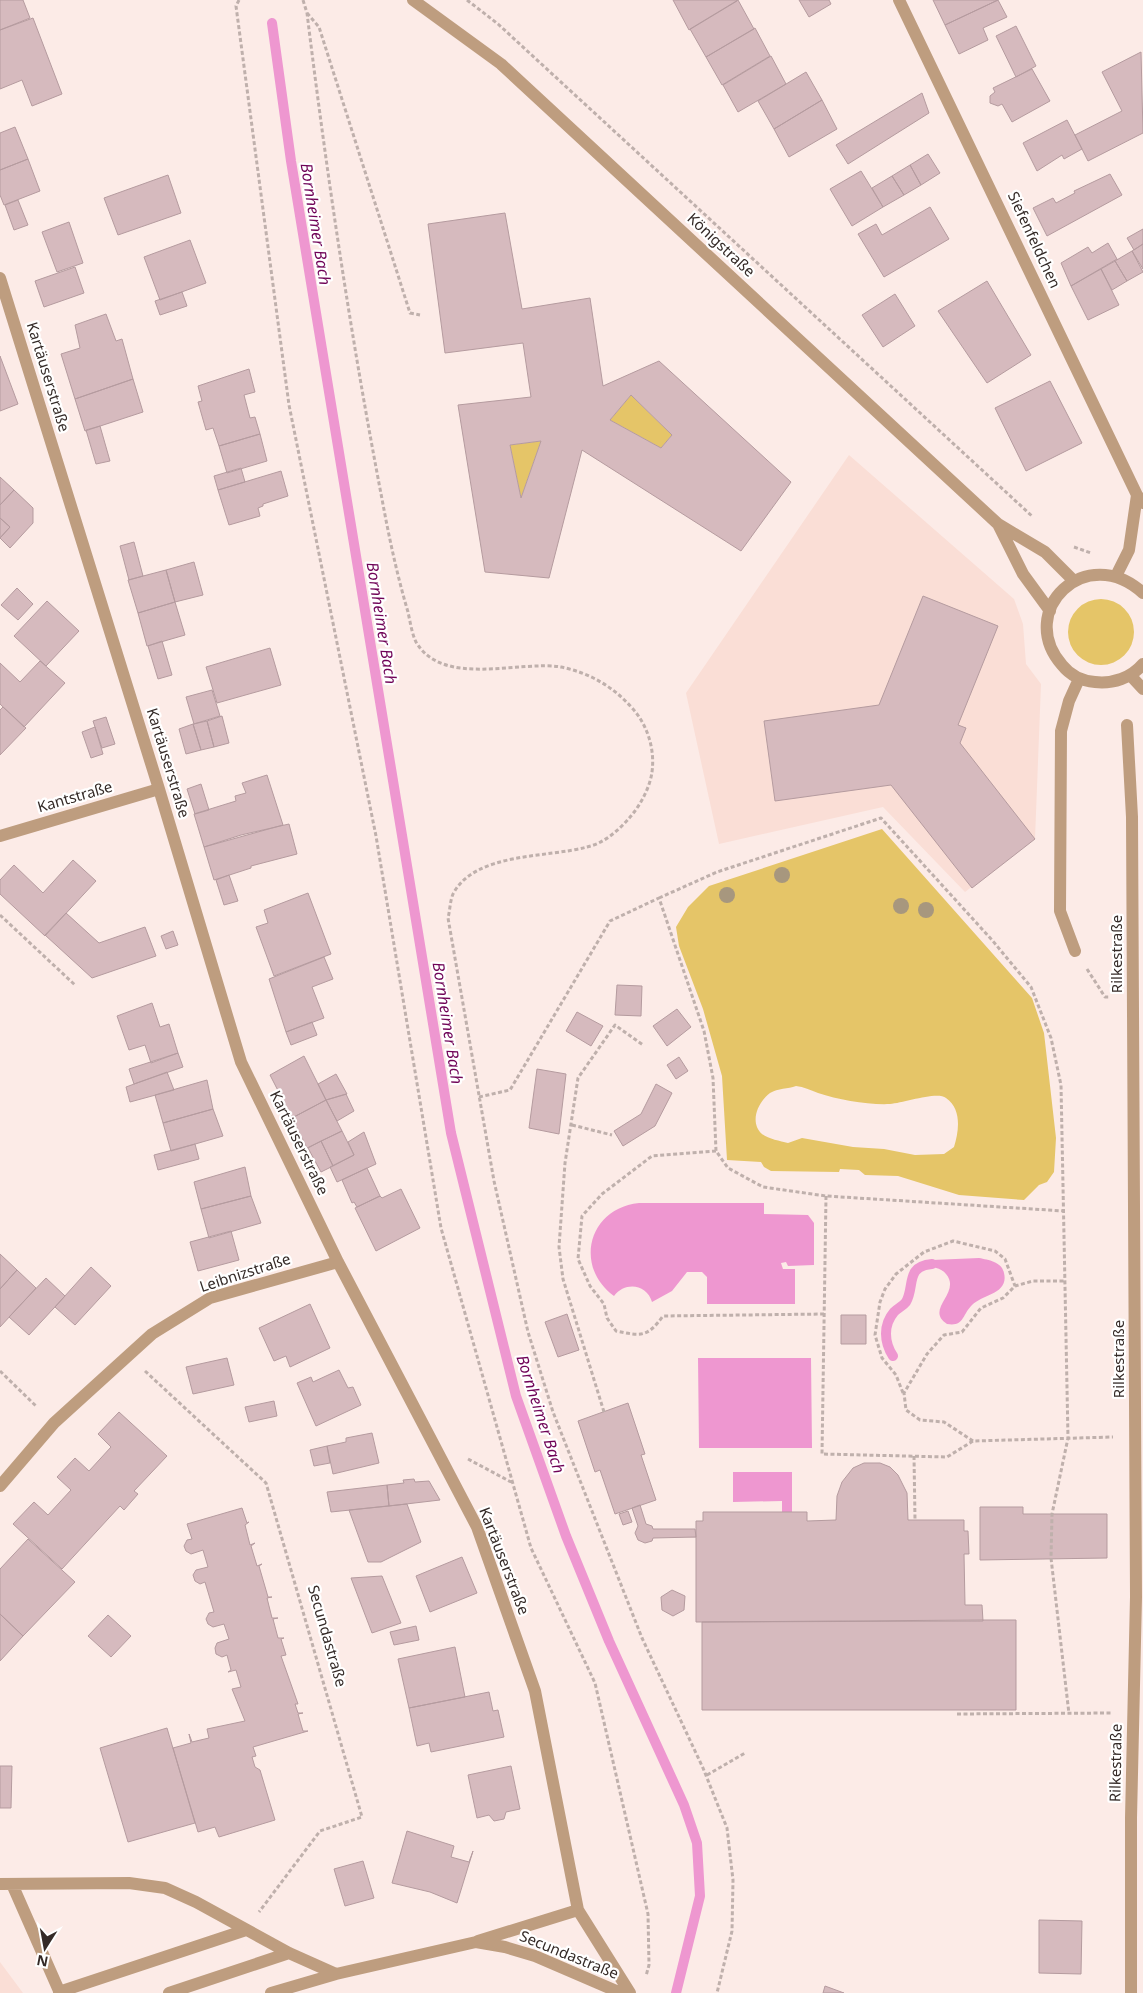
<svg xmlns="http://www.w3.org/2000/svg" width="1143" height="1993" viewBox="0 0 1143 1993" font-family="'Noto Sans',sans-serif">
  <rect width="100%" height="100%" fill="#fcebe7"/>
  <path fill="#faded6" d="M849 455 1014 599 1023 624 1026 664 1041 684 1035 839 965 892 883 807 719 844 686 693Z
    M0 1962 23 1993H0Z"/>
  <path fill="#e5c568" fill-rule="evenodd" d="M631 395 672 435 661 448 610 420Z
    M541 441 521 498 510 445Z
    M1068 632a33 33 0 1 1 66 0a33 33 0 1 1-66 0Z
    M882 829 1032 998 1044 1033 1056 1138 1054 1172 1047 1182 1039 1185 1024 1200 959 1195 898 1176 865 1175 859 1170 840 1169 839 1172 771 1171 764 1167 761 1162 727 1160 722 1076 703 1009 679 946 676 927 688 907 709 886ZM796 1086C804 1087 810 1090 818 1093 839 1100 868 1105 890 1104 904 1103 937 1091 946 1098 962 1109 959 1131 954 1147L944 1154 915 1155 884 1149 853 1147 802 1138 788 1143C780 1141 769 1139 762 1134 749 1122 758 1102 770 1093 778 1088 788 1089 796 1086Z"/>
  <path fill="#ee97d0" d="M639 1203H764V1214L808 1215 814 1223V1265L788 1266 786 1262 781 1263 783 1269H795V1304H707V1277L702 1272H687L672 1291 652 1302C647 1284 625 1281 614 1296 573 1266 589 1208 639 1203Z
    M979 1258C989 1260 1002 1262 1004 1273 1009 1294 983 1294 972 1305 962 1315 964 1327 947 1324 924 1309 962 1293 946 1274 943 1270 938 1268 932 1267V1260Z
    M698 1358H811L812 1448H699Z
    M733 1472H792V1512H782V1501L733 1502Z"/>
  <g fill="none" stroke-linecap="round" stroke-linejoin="round">
    <path stroke="#ee97d0" stroke-width="10" d="M272 23 291 161 451 1133 516 1396 566 1536 609 1641 684 1805 697 1843 700 1896 676 1993
      M893 1356C884 1342 883 1325 894 1312 898 1308 903 1306 906 1302 915 1287 905 1266 932 1264"/>
  </g>
  <path fill="#d6babe" stroke="#b59b9f" fill-rule="evenodd" d="M0 0H23L30 18 0 30Z
    M673 0H737V1L689 30Z
    M738 0 754 29 706 57 690 29Z
    M799 0H829L831 4 809 17Z
    M933 0H998L945 25Z
    M998 0 1007 17 983 28 988 40 959 54 945 25Z
    M33 18 62 94 32 106 22 80 0 89V30Z
    M1016 26 1036 66 1016 77 996 36Z
    M755 28 770 56 722 85 706 57Z
    M1141 52 1143 133 1088 161 1075 135 1122 111 1102 72Z
    M771 56 786 84 738 112 723 85Z
    M1032 69 1050 101 1012 122 1002 104 998 106 990 103V96L995 92 993 88Z
    M806 72 822 100 774 129 758 101Z
    M922 93 929 113 848 164 836 145Z
    M822 100 837 129 789 157 774 129Z
    M1067 120 1082 149 1064 159 1062 155 1037 171 1023 143Z
    M15 127 28 159 0 170V133Z
    M928 154 940 173 921 185 910 165Z
    M28 159 40 191 4 205 0 195V170Z
    M910 165 921 185 904 195 892 176Z
    M861 171 883 207 852 226 830 189Z
    M1110 174 1122 195 1047 236 1033 208 1053 198 1056 203 1075 193 1074 191Z
    M168 175 181 213 118 235 104 198Z
    M892 176 904 195 883 207 872 188Z
    M18 200 28 225 14 230 5 205Z
    M930 207 949 239 884 277 858 234 876 224 882 235Z
    M505 213 522 309 590 298 603 386 659 361 791 482 741 551 582 450 549 578 485 572 458 405 531 397 523 343 445 353 428 224ZM631 395 672 435 661 448 610 420ZM541 441 521 498 510 445Z
    M69 222 83 263 57 272 42 232Z
    M1143 229V244L1134 250 1127 238Z
    M190 240 206 283 160 300 144 257Z
    M1108 243 1117 259 1071 286 1061 263 1088 247 1092 253Z
    M1143 244V269L1132 251Z
    M1132 251 1143 272 1127 281 1115 261Z
    M1115 261 1127 281 1112 290 1101 269Z
    M75 267 84 293 44 307 35 281Z
    M1101 269 1119 305 1088 320 1071 286Z
    M987 281 1031 355 987 383 938 311Z
    M182 292 187 306 160 315 155 301Z
    M895 294 915 326 883 347 862 315Z
    M106 314 116 341 122 339 133 379 75 399 61 354 80 348 75 325Z
    M0 356 18 404 0 411Z
    M249 369 255 392 244 395 250 418 255 417 260 434 219 446 213 428 206 430 198 402 202 401 198 386Z
    M133 379 143 412 85 431 75 399Z
    M1050 381 1082 443 1026 471 995 408Z
    M100 426 110 461 96 464 86 430Z
    M260 434 267 461 227 473 219 446Z
    M241 468 245 482 218 490 214 476Z
    M281 471 288 496 263 504V506L258 508 260 516 229 525 218 490Z
    M0 477 14 490 0 505Z
    M14 490 33 508V523L10 548 0 538 10 527 0 518V505Z
    M0 518 10 527 0 538Z
    M134 542 143 576 129 580 120 546Z
    M194 562 203 595 175 602 166 570Z
    M166 570 175 602 138 613 128 580Z
    M17 588 33 604 18 620 1 605Z
    M923 596 998 626 958 725 966 728 960 743 1035 839 972 888 891 785 775 801 764 721 879 705Z
    M47 601 79 631 46 666 14 636Z
    M175 602 185 635 147 646 138 613Z
    M162 641 172 675 158 679 148 646Z
    M270 648 281 685 217 703 206 667Z
    M40 661 65 683 24 727 0 704V663L20 682Z
    M212 690 220 716 194 724 186 697Z
    M3 707 26 728 0 755V710Z
    M222 716 229 743 214 747 207 721Z
    M106 717 115 744 102 748 93 721Z
    M207 721 214 747 201 750 193 724Z
    M193 724 201 750 186 754 179 729Z
    M95 727 103 754 91 758 82 732Z
    M267 775 283 825 204 847 194 814 236 801 235 796 246 793 242 783Z
    M201 784 209 810 195 814 187 789Z
    M289 824 297 854 251 866V868L214 880 204 847 241 835Z
    M73 860 96 881 45 936 0 894V880L14 865 43 893Z
    M229 875 238 901 224 905 216 880Z
    M308 893 331 954 274 976 256 927 268 923 264 910Z
    M66 913 99 943 145 927 156 956 92 978 45 935Z
    M173 931 178 945 166 949 161 936Z
    M324 957 333 979 312 987 324 1018 286 1032 269 979Z
    M617 985 642 986 641 1016 615 1015Z
    M152 1003 160 1027 169 1024 178 1053 151 1063 145 1045 129 1050 117 1016Z
    M677 1009 691 1027 667 1046 653 1026Z
    M577 1012 603 1026 591 1046 566 1031Z
    M312 1022 317 1035 291 1045 286 1032Z
    M178 1053 183 1067 134 1084 129 1069Z
    M304 1056 326 1100 292 1118 270 1075Z
    M679 1057 688 1071 676 1079 667 1065Z
    M537 1069 566 1074 559 1134 529 1128Z
    M167 1072 174 1090 130 1102 126 1087Z
    M336 1074 347 1094 326 1100 318 1084Z
    M207 1080 213 1109 163 1123 155 1095Z
    M656 1084 672 1093 655 1126 623 1146 614 1131 641 1114Z
    M346 1094 354 1111 337 1121 326 1100Z
    M326 1100 342 1131 307 1148 292 1118Z
    M213 1109 223 1136 171 1151 163 1123Z
    M342 1131 354 1155 333 1166 321 1141Z
    M364 1132 376 1164 337 1182 330 1167 354 1155 348 1142Z
    M321 1141 333 1166 321 1172 308 1148Z
    M195 1144 199 1159 158 1170 154 1155Z
    M245 1167 251 1196 201 1209 194 1182Z
    M367 1168 380 1196 357 1207 354 1202 352 1203 342 1180Z
    M401 1189 420 1228 376 1251 355 1208 380 1196 382 1198Z
    M251 1196 261 1223 209 1238 201 1209Z
    M231 1231 239 1260 198 1271 190 1242Z
    M0 1254 17 1270 0 1289Z
    M91 1267 111 1286 75 1325 55 1307Z
    M17 1270 36 1288 0 1327V1289Z
    M46 1278 65 1296 29 1335 9 1317Z
    M310 1304 330 1348 290 1367 286 1356 274 1361 259 1328Z
    M567 1314 579 1350 558 1357 545 1322Z
    M841 1315H866V1344H841Z
    M227 1358 234 1385 193 1394 186 1367Z
    M339 1370 348 1388 353 1387 361 1405 316 1426 297 1383 311 1377 313 1382Z
    M274 1401 277 1416 249 1422 245 1407Z
    M628 1403 645 1454 641 1455 656 1500 615 1514 600 1470 595 1472 578 1421Z
    M119 1412 167 1456 134 1491 138 1494 124 1510 120 1506 62 1569 13 1524 34 1502 48 1515 71 1490 57 1477 75 1458 89 1471 111 1447 98 1434Z
    M372 1433 379 1463 333 1474 327 1446 346 1442V1438Z
    M327 1446 330 1463 314 1466 310 1450Z
    M864 1463H880L890 1467 898 1475 907 1493 908 1520H964V1531H968L969 1554H964L965 1605H982L983 1621 696 1622V1521H703V1512H807V1521L836 1520 837 1496 842 1482 853 1468Z
    M414 1479 415 1482 429 1481 440 1500 389 1506 387 1485 404 1483 403 1480Z
    M387 1485 389 1506 331 1512 327 1492Z
    M407 1504 421 1542 381 1562H368L349 1510Z
    M640 1505 646 1524 652 1526 653 1529H695L696 1537 653 1538 652 1541 645 1543 638 1540 635 1533 638 1526 632 1508Z
    M980 1507H1023V1514H1107V1558L980 1560Z
    M242 1508 247 1523 249 1522 245 1525 250 1545 255 1543 251 1546 257 1566 262 1564 259 1566 268 1597H272L267 1598 272 1618H278L273 1619 278 1638H284L281 1639 286 1655 281 1656 298 1704H295L298 1713H303L298 1714 303 1731H308L253 1747 256 1756 252 1757 255 1767 260 1770 275 1820 219 1837 215 1827 198 1832 173 1748 191 1743 189 1734 192 1742 209 1738 207 1729 245 1721 232 1689 241 1687 236 1670 228 1672 231 1670 227 1655 222 1657 216 1654 215 1648 217 1643 229 1639 224 1624 213 1627 208 1624 206 1619 209 1613 214 1612 205 1582 200 1584 195 1581 193 1575 196 1570 208 1567 203 1550 191 1554 186 1551 184 1546 187 1540 192 1539 187 1524Z
    M628 1511 632 1522 623 1525 619 1514Z
    M28 1539 75 1582 23 1636 0 1614V1569Z
    M462 1557 477 1593 430 1612 416 1576Z
    M382 1576 401 1623 372 1633 351 1578Z
    M672 1590 685 1596 684 1610 673 1616 662 1610 661 1597Z
    M0 1614 23 1636 0 1661Z
    M108 1615 131 1636 111 1657 88 1636Z
    M983 1620H1016V1710H702V1622Z
    M416 1626 419 1640 394 1645 390 1632Z
    M455 1647 465 1697 409 1708 398 1659Z
    M489 1692 493 1711 498 1710 504 1737 431 1752 429 1743 417 1746 409 1708Z
    M167 1728 195 1823 128 1842 100 1748Z
    M0 1766H12L11 1808H0Z
    M511 1766 520 1809 506 1812 504 1819 494 1821 489 1815 477 1818 468 1775Z
    M407 1831 454 1846 451 1857 469 1862 473 1851 457 1903 430 1892 392 1883Z
    M363 1861 374 1898 345 1906 334 1869Z
    M1039 1920 1082 1921 1081 1974 1039 1973Z
    M825 1986 844 1993H823Z"/>
  <g fill="none" stroke-linecap="round" stroke-linejoin="round">
    <path stroke="#bfb0ac" stroke-width="3" stroke-dasharray="4 2.5" stroke-linecap="butt" d="M239 0 236 6 289 405 376 836 441 1228 531 1548 595 1683 648 1914 649 1965 646 1976
      M303 0 307 13C327 176 351 338 382 499 389 537 397 575 408 612 410 621 412 634 416 642 443 688 519 660 561 667 590 673 614 687 633 709 648 726 655 750 652 772 650 787 641 804 631 816 620 829 605 843 587 847 547 858 475 852 453 894 450 901 450 910 448 918L494 1181 528 1332 553 1412 642 1638 703 1768 727 1828 733 1880 732 1931 717 1993
      M467 0 498 24 1033 517
      M307 13 319 27 410 313 420 315
      M1074 547 1091 553
      M659 898 717 872 881 818 992 940 1031 987 1051 1038 1061 1085 1068 1438 1052 1514 1051 1558 1069 1714
      M0 915 75 985
      M1087 969 1105 997H1110
      M479 1097 510 1090 610 921 659 898 704 1031 713 1078 716 1151 728 1168 763 1187 826 1196 1064 1211
      M572 1125 612 1135
      M716 1151 652 1156 602 1194 582 1216 578 1259 590 1286 604 1304 607 1318 616 1331C641 1336 647 1338 663 1316L824 1314
      M826 1196 822 1454 947 1457 973 1441 1113 1437
      M0 1371 37 1407
      M145 1371 266 1483 362 1817 320 1831 259 1912
      M903 1393 896 1375 882 1358 875 1335 880 1302 885 1289 896 1274 924 1252 953 1241 995 1251 1005 1259 1015 1286
      M604 1412 563 1279 559 1247 565 1163 578 1078 615 1025 643 1045
      M973 1441 944 1422 920 1420 906 1410 904 1393 927 1354 944 1335 962 1332 981 1308 1003 1298 1015 1286 1033 1281H1066
      M914 1456 915 1520
      M468 1459 511 1482
      M957 1714 1111 1713
      M707 1775 745 1753"/>
    <path stroke="#be9d7f" stroke-width="12" d="M413 0 501 64 998 524 1045 552 1074 581
      M899 0 1137 495 1143 503
      M0 278 159 789 241 1062 338 1262 477 1527 535 1691 578 1910 630 1993
      M998 524 1023 574 1050 611
      M1116 576 1129 550 1137 495
      M1143 593C1086 541 1015 611 1062 665 1070 675 1082 681 1095 682 1113 684 1131 678 1143 664
      M1130 675 1143 689
      M1127 725 1132 817 1136 1597 1131 1818V1993
      M0 836 159 789
      M1075 951 1060 911 1061 731 1069 701 1079 679
      M0 1486 54 1423 152 1334 210 1298 338 1262
      M0 1884 129 1883 165 1888 196 1902 289 1953 336 1974
      M12 1884 60 1993
      M478 1941 578 1910
      M59 1992 246 1930
      M169 1993 289 1953
      M271 1993 336 1974 476 1942 505 1947 535 1956 621 1993"/>
  </g>
  <g fill="#a7977e">
    <circle cx="782" cy="875" r="8"/>
    <circle cx="727" cy="895" r="8"/>
    <circle cx="901" cy="906" r="8"/>
    <circle cx="926" cy="910" r="8"/>
  </g>
  <g text-anchor="middle" stroke-width="4.5" stroke-linejoin="round" paint-order="stroke">
    <g font-size="15" fill="#342a27" stroke="#fff">
      <text transform="translate(1034 240) rotate(65)" y="5">Siefenfeldchen</text>
      <text transform="translate(721 245) rotate(43)" y="5">Königstraße</text>
      <text transform="translate(48 377) rotate(73)" y="5">Kartäuserstraße</text>
      <text transform="translate(168 763) rotate(73)" y="5">Kartäuserstraße</text>
      <text transform="translate(75 797) rotate(-16)" y="5">Kantstraße</text>
      <text transform="translate(1117 954) rotate(-90)" y="5">Rilkestraße</text>
      <text transform="translate(299 1143) rotate(64)" y="5">Kartäuserstraße</text>
      <text transform="translate(245 1273) rotate(-18)" y="5">Leibnizstraße</text>
      <text transform="translate(1119 1359) rotate(-90)" y="5">Rilkestraße</text>
      <text transform="translate(504 1561) rotate(69)" y="5">Kartäuserstraße</text>
      <text transform="translate(327 1636) rotate(74)" y="5">Secundastraße</text>
      <text transform="translate(1116 1763) rotate(-89)" y="5">Rilkestraße</text>
      <text transform="translate(569 1955) rotate(22)" y="5">Secundastraße</text>
    </g>
    <g font-size="16" font-style="italic" fill="#6f0357" stroke="#fff">
      <text transform="translate(316 224) rotate(81)" y="6">Bornheimer Bach</text>
      <text transform="translate(382 623) rotate(81)" y="6">Bornheimer Bach</text>
      <text transform="translate(448 1023) rotate(81)" y="6">Bornheimer Bach</text>
      <text transform="translate(541 1414) rotate(72)" y="6">Bornheimer Bach</text>
    </g>
  </g>
  <g transform="translate(45 1948) rotate(191)" stroke="#ffffff" stroke-width="4" paint-order="stroke">
  <path d="M0-4L9 19L0 12L-9 19Z" fill="#342a27"/>
  <text y="-8" font-size="14" font-weight="bold" text-anchor="middle" fill="#342a27">N</text>
  </g>
</svg>
